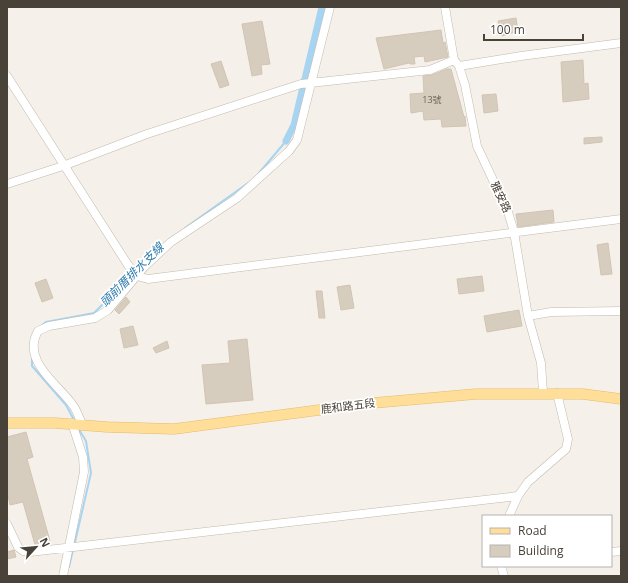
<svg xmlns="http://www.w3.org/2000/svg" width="628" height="583" viewBox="0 0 628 583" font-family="'Open Sans','Noto Sans TC',sans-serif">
  <rect width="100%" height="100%" fill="#f5f1ea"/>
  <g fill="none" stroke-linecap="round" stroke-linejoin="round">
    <path stroke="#a7d5f1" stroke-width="2" d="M259 173 286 141
      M185 228 248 183
      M151 255 166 242
      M42 325 46 322 94 313 133 274
      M32 355V366L66 405 74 420
      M75 542 91 473 86 441 78 428
      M69 567 73 550"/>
    <path stroke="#a7d5f1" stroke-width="7" d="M286 141 294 125 322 7"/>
  </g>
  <path fill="#d7cdbf" stroke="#d2c4b2" d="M516 18 518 31 502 36 498 21Z
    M262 21 270 64 261 65 262 74 252 76 242 24Z
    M441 30 443 43 445 42 448 57 425 62 424 56 414 57 415 64H410L409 63 384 69 376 38Z
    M583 60 584 84 588 83 589 99 563 102 561 62Z
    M221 61 229 85 220 88 211 64Z
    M447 69H451L464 117 465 116 466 126 442 127 441 119 424 120 423 111 411 113 410 94 424 93 423 76 432 75Z
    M496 94 498 111 484 113 482 95Z
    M602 137V142L584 144V138Z
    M553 210 554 222 518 227 516 214Z
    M608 243 612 274 601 275 597 245Z
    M482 276 484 291 459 294 457 279Z
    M46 279 53 298 42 302 35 283Z
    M350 285 354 308 341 310 337 287Z
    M316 291H322L325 318H319Z
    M126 297 130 302 119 314 115 310Z
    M519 310 522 326 487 332 484 316Z
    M133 326 138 345 124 348 120 329Z
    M247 339 253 400 206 404 202 365 230 363 228 341Z
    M167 341 169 348 156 353 153 348Z
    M26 432 33 457 27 459 50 541 35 545 23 502 10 505 7 491V437Z
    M14 550 16 557 7 559V552Z"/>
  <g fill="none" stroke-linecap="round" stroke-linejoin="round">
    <defs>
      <path id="minor" d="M445 7 454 60 459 66 465 85 477 146 508 212 514 232 528 316 541 363 543 392
        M459 66 521 56 621 43
        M7 76 128 265 137 276 148 279 621 219
        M7 184 63 166 147 134 301 84 430 70 454 60
        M528 316 551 312 621 311
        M82 424C79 418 77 410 72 404 58 384 21 361 38 331L49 326 95 318 108 310 144 267 171 242 237 198 289 151 297 140 330 7
        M509 516 518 496 528 482 566 449 568 439 557 393
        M7 524 18 547 23 551 30 552 518 496
        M611 552 621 551
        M501 566 504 576
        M63 576 84 472 83 457 72 423"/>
      <path id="major" d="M7 423H55L107 427 174 429 373 403 476 394H583L621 399"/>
    </defs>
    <use href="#minor" stroke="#c1b9ac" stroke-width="9"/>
    <use href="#major" stroke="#e5bb68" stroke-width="11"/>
    <use href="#minor" stroke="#fff" stroke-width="8"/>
    <use href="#major" stroke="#ffde9a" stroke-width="10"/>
  </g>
  <g text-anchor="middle" stroke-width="3.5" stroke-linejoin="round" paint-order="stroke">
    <g font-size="9" fill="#6c655a">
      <text x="432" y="103">13號</text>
    </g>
    <g font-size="11" fill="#494238" stroke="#fff">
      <text transform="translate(501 197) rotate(65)" y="4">雅安路</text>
      <text transform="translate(348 406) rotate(-7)" y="4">鹿和路五段</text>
    </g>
    <g font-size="12" font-style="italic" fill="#2e7caf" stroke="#fff">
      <text transform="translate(132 275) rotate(-45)" y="4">頭前厝排水支線</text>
    </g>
  </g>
  <rect width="628" height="583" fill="none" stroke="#494238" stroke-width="16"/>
  <rect x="482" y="515" width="130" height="52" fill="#ffffff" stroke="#b6b3af"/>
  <rect x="490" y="528" width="20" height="6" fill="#ffde9a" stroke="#b6b3af"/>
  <text x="518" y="535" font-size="12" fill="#494238">Road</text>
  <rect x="490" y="545" width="20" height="12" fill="#d7cdbf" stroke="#b6b3af"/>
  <text x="518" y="555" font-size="12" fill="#494238">Building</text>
  <g transform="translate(36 547) rotate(63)" stroke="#ffffff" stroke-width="3" paint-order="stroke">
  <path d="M0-3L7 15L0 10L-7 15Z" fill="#494238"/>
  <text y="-6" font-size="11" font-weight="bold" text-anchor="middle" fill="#494238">N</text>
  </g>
  <path d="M484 34v6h99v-6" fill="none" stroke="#494238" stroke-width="2"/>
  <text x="490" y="34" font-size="12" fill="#494238" stroke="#ffffff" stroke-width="3" paint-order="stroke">100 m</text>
</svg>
